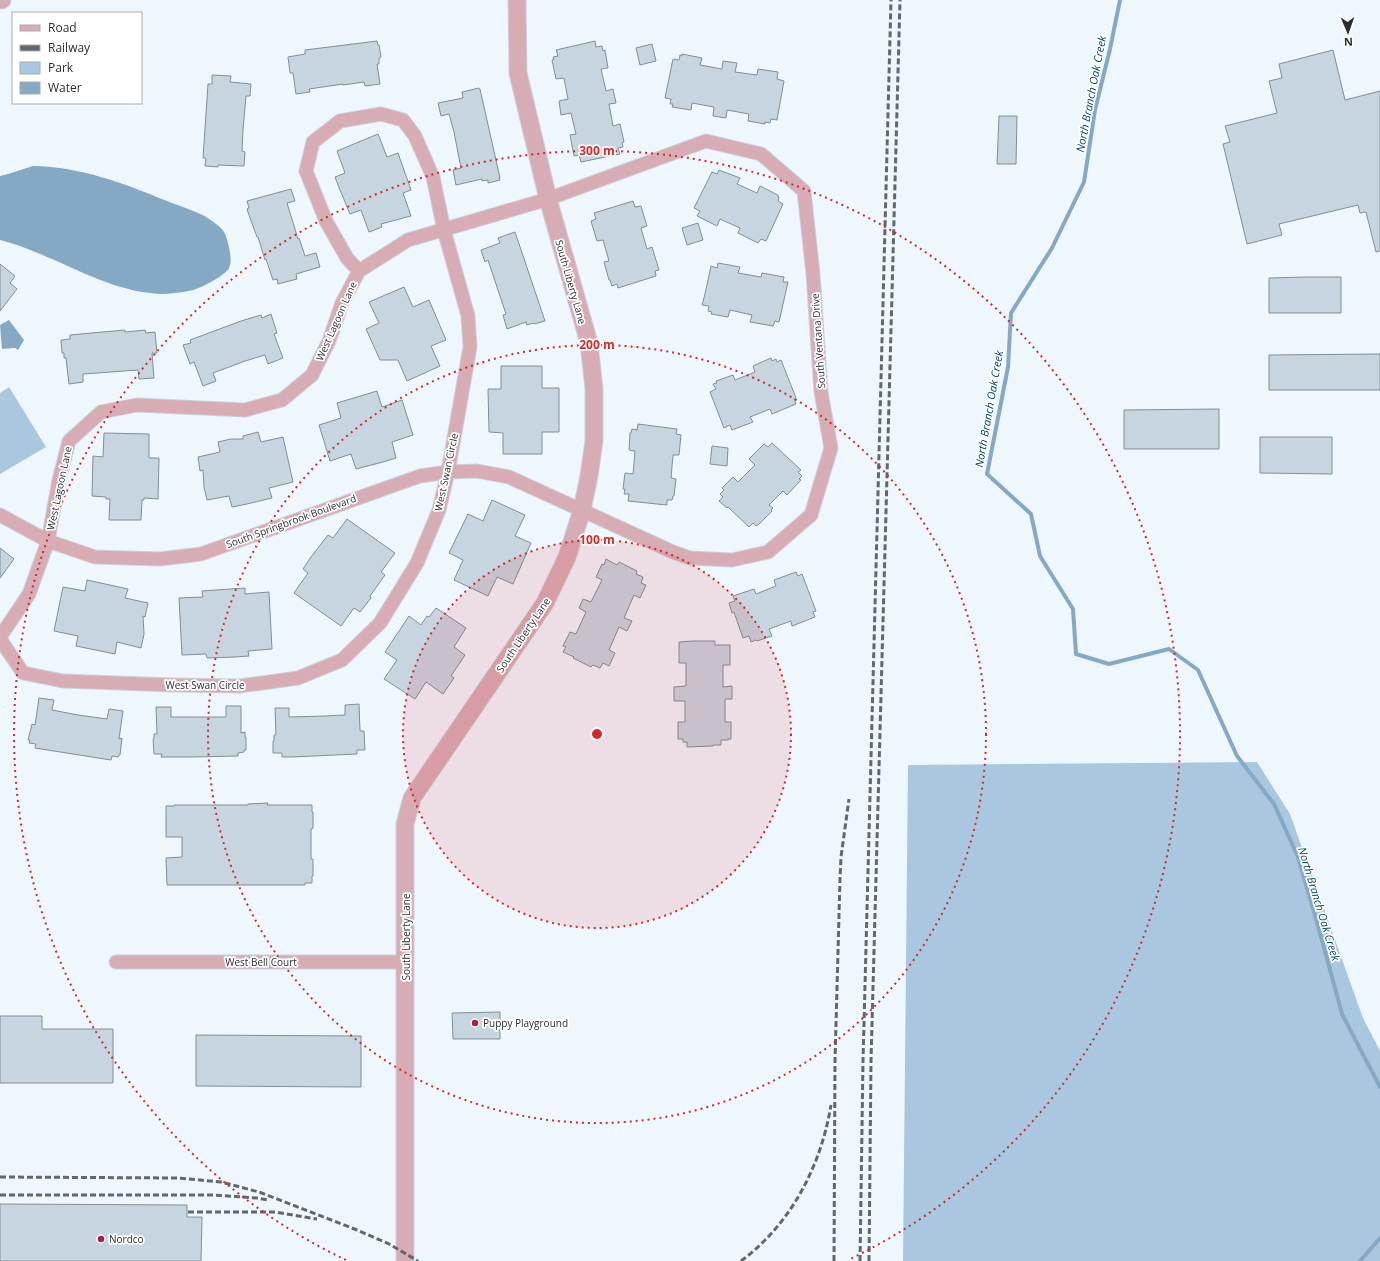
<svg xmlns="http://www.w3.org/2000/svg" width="1380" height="1261" viewBox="0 0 1380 1261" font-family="'Open Sans',sans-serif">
  <rect width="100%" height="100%" fill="#eff7fe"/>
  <path fill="#a9c7df" d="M9 387 46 447 0 474V393Z
    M1257 762 1290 814 1363 1018 1380 1051V1261H903L908 765Z"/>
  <path fill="#85a9c5" d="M33 166C81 167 123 183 167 201 184 208 202 212 216 224 226 231 226 236 229 247 230 253 232 261 229 268 226 275 201 288 193 290 185 292 169 294 160 294 102 291 55 254 0 240V176L8 174Z
    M9 320 24 340 18 350 15 348 2 349 0 325Z"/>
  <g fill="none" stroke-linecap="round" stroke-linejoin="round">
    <path stroke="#85a9c5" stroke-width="4" d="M1120 0 1110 49 1095 110 1084 182 1052 248 1011 313 1008 367 987 474 1031 514 1040 556 1073 609 1076 654 1109 664 1169 649 1198 670 1237 756 1274 804 1298 857 1320 933 1342 1014 1380 1087
      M1360 1261 1380 1238"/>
  </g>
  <path fill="#c7d5e1" stroke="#808e98" d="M377 41 378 45H379L381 57 379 58V64H377L380 84 365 86 364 82 343 85V84L309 89 310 92 296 94 293 73H290L288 57 305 54V50Z
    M595 41 596 47 602 46 603 51 605 50 608 68 601 69 606 91 613 89 616 103 609 104 613 126 620 124 624 142 622 143 623 147 618 148 620 154 581 162 579 155 574 156 570 135 576 134 571 113 561 115 559 101 568 99 564 78 556 79 552 60 554 59 553 57 558 56 556 50Z
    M652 44 656 61 640 65 636 48Z
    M1333 50 1345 100 1380 91V251L1376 252 1366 212 1360 213 1358 205 1279 224 1282 235 1247 244 1223 144 1230 142 1225 126 1277 113 1269 81 1282 78 1279 64Z
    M682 54 702 58 700 65 722 69 723 61 737 63 735 72 757 75 758 69 778 72 777 79 784 81 777 120 771 119 770 123 765 122V124L748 121 749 114 727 110 726 118 713 116 714 107 692 103 691 110 672 107 673 104H670L671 99 665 98 673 59 679 60 680 55 682 56Z
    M212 75 231 76 230 82 251 84 250 96H246L243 130 242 151 245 152 244 166 218 165V167L205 166 206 158H203L208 84H212Z
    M479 88V89H480L500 178H499L500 180 488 183V180L482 181V179L456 185 453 170 461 168 454 132 449 114 441 116 438 103 463 98 462 92Z
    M999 116H1017L1016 164H997Z
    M378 134 387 157 398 153 411 190 403 193 411 216 381 224 382 227 369 232 361 210 350 214 340 190 335 177 345 173 337 151Z
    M719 170 740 178 737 184 757 193 760 186 778 195V197H779L778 201 783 204 766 241 761 239 758 243 738 233 740 228 720 219 717 226 697 216 700 211 694 208 712 172 717 174Z
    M291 189 295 201 287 203 298 239 299 238 305 256 316 253 320 267 296 274 297 279 278 284 277 279 273 280 266 259 265 260 258 237H257L250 218 247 209 249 208 247 201Z
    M633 201 635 207 641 206 647 226 641 228 647 249 652 247 659 270 655 271 656 276 618 288 617 284 612 286 610 280H609L604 262 609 261 603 240 597 241 591 221 596 219 594 213Z
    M698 223 703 240 687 245 682 228Z
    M515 232 545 321 534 324 533 323 527 325 526 322 507 329 503 315 506 314 488 260 485 262 481 250 500 243 498 238Z
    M718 263 740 267 738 273 761 277 762 273 784 277 783 282H788L779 322 775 321 773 326 750 322 752 315 730 310 728 317 711 314 712 312 708 311 709 306 702 305 705 294 711 266 717 268Z
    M0 264 15 276 10 283 17 289 0 311Z
    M1305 277H1341V313H1269V278Z
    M404 287 413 307 429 300 446 340 431 346 440 366 407 381 398 360H380L366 329 379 323 369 302Z
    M271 314 277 333 274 334 283 358 268 364 265 355 245 361 213 373 216 381 203 386 194 362 190 364 183 345 191 343 190 340 241 321 261 315 262 318Z
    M125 330V332L145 330 146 333 155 332 157 353H152L154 378 139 379 138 370 83 374V382L69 384 66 358H64V353H62L61 340 70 339V335Z
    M1380 354V390H1269V355Z
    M771 358 772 361 776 359 777 362 781 360 796 398 794 399 796 404 772 414 770 409 750 417 753 422 732 430 730 425 724 428 710 392 716 389 713 384 717 383 716 381 733 375 735 380 755 372 753 366Z
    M501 366H542V388H559V432H542V454H503V433L489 432 488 389H501Z
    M377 391 382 407 402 400 413 435 392 442 396 458 383 462 356 469 351 454 330 461 319 425 341 418 337 403Z
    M1219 409V449H1124V410Z
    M638 424 677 429 676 434 681 435 679 455H673L671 478 676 479 674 496H673L672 500H667V505L628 501 629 494H624L625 489H623L625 473 633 474 635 451 629 450 630 433H631L632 429 637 430Z
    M258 432 261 442 283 437 293 482 269 488 272 498 247 504 232 507 229 496 207 500 204 487 203 470 200 471 198 457 220 452 218 442 231 439H243V436Z
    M104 433 149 434V458H159L158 499 144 498V500H142L141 520H109L110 499H106V497L92 496 93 456 103 457Z
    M1260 437H1332V474L1260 473Z
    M772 443 801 470 798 472 802 476 799 479 801 480 787 495 783 491 769 505 773 508 771 510 772 511 759 524 756 526 753 523 749 527 728 507 727 508 719 501 723 497 720 494 724 490 722 488 733 477 738 482 755 465 749 459 764 444 768 447Z
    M712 446 728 448 727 466 710 464Z
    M492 500 525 515 515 536 531 543 513 584 497 577 488 596 454 580 463 560 449 553 468 514 483 521Z
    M347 519 395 553 381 572 385 575 370 596 371 598 360 612 354 608 341 626 294 593 308 573 303 569 311 557 328 535 333 538Z
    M0 548 14 559 0 578Z
    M606 559 617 565 619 562 637 571 636 574 643 577 641 583 646 585 640 598 634 595 624 618 632 621 627 631 619 627 609 650 615 653 609 666 603 663 600 668 593 665 591 667 573 658 574 657 563 652 566 647 563 646 570 632 576 634 586 612 579 608 583 599 591 602 602 580 596 577 602 564 604 565Z
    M796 572 798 576 802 574 816 611 813 612 815 617 792 626 791 621 769 629 772 636 757 641 756 640 751 642 749 636 743 638 734 612 732 613 729 603 735 601 733 596 754 589 756 594 776 586 774 580Z
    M87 580 128 589 125 598 148 603 145 617 143 616 144 634 141 648 117 642 115 654 76 646 78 636 54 631 63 587 85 591Z
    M245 588V594L269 592 272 649 248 651 249 656 235 657 207 658 206 654 182 655 179 598 203 597 202 591Z
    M436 608 466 628 454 647 465 655 451 676 454 678 443 694 426 682 415 699 384 679 397 660 385 652 409 616 421 625 427 616 429 617Z
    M693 641H715V645H730V665H723V687L732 686V699H725V722H731V739H728V740H721V745H713V746L687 747V742H683V739H678V722H685V701H674V687L686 686V663H679V642Z
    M39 698 54 700 52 710 78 715 107 719 109 709 123 711 119 739 122 738 120 755H119L118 757 112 756 111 760 35 748 36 744 29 743 30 740H28L32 724 35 725Z
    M359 704 360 731H364L365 750H357V754L292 757H282V753H273V741H274V735H276L275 708H289V717L325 716 345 715V705Z
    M226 706H241V733L245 732V737H246V750H244V752L238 753V756L193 757H161L162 754H154L153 739H154V734H157L156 707H171V717H226Z
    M268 803 267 805H312V812H313V828L311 829V859H313V876H312V883H305V885H167L166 858 182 857V837H166V806H174V805H248V804Z
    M500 1012V1039H453L452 1013Z
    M0 1016H42V1029H113V1083H0Z
    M196 1035 361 1036V1087L196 1086Z
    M0 1204 187 1205V1217H202L201 1261H0Z"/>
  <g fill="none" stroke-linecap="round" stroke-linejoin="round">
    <defs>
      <path id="minor" d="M0 515 48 541 95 557 160 559 201 554 420 476 448 472 477 471 509 477 673 552 690 558 732 560 768 552 811 515 831 448 821 392 813 274 804 191 761 154 706 141 548 199 408 240 359 271 342 303 329 341 312 375 282 400 245 410 137 405 101 412 69 441 59 480 48 541 29 594 0 637
        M0 639 23 673 63 681 173 685 240 686 298 678 342 660 380 623 417 563 439 510 448 472 470 347 468 316 444 230 433 177 415 136 403 120 381 114 340 121 313 142 306 171 326 221 347 258 359 271
        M116 962H406"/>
      <path id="tertiary" d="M0 0H2
        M405 1261V824L412 798 545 603 567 557 582 510 589 476 594 441V389L589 343 548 199 518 73 517 0"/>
    </defs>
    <use href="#minor" stroke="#cbd3d9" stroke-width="15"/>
    <use href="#tertiary" stroke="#cbd3d9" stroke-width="19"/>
    <use href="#minor" stroke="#d8acb5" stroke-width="13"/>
    <use href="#tertiary" stroke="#d8acb5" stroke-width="17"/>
    <path stroke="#61676c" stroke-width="3" stroke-dasharray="6 3" stroke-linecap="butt" d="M0 1177 178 1178 221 1182 259 1192 357 1230 389 1244 418 1261
      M0 1195H213L257 1198 268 1200
      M188 1212H275L317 1219
      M741 1261C791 1224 821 1166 831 1105
      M834 1261 835 1061 840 879 841 857 849 799
      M860 1261 863 1061 891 0
      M869 1261 871 1061 900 0"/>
  </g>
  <circle cx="597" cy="734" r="194" fill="#d62828" fill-opacity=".12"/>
  <g fill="none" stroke="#d62828" stroke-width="2" stroke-dasharray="2 4">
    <circle cx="597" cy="734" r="194"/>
    <circle cx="597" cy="734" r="389"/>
    <path d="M346 1260A583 583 0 1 1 848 1260"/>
  </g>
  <g fill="#ac1c53" stroke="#fff" stroke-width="1.5">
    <circle cx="475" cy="1023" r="4"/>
    <circle cx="101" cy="1239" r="4"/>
  </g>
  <g text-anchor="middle" stroke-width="3.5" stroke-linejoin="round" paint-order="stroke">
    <g font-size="10" fill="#292e32" stroke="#fff">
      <text transform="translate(571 282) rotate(74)" y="4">South Liberty Lane</text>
      <text transform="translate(336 321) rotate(-66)" y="4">West Lagoon Lane</text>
      <text transform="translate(818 341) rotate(-94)" y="4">South Ventana Drive</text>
      <text transform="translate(446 472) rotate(-78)" y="4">West Swan Circle</text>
      <text transform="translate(59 488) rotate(-78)" y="4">West Lagoon Lane</text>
      <text transform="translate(291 521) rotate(-20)" y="4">South Springbrook Boulevard</text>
      <text transform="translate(523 635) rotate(-56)" y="4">South Liberty Lane</text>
      <text x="205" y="689">West Swan Circle</text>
      <text transform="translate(406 937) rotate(-90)" y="4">South Liberty Lane</text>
      <text x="261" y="966">West Bell Court</text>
    </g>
    <g font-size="10" fill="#292e32" stroke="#fff" text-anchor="start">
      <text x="483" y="1027">Puppy Playground</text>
      <text x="109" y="1243">Nordco</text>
    </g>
    <g font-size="11" font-style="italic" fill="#05456a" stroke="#fff">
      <text transform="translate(1091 94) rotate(-79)" y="4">North Branch Oak Creek</text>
      <text transform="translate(989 409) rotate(-80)" y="4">North Branch Oak Creek</text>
      <text transform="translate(1319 904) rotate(73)" y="4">North Branch Oak Creek</text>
    </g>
  </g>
  <circle cx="597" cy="734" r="6" fill="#d62828" stroke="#fff" stroke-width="2"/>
  <g font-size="12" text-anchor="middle" font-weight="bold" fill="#d62828" stroke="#fff" stroke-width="3.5" stroke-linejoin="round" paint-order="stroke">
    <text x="597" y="155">300 m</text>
    <text x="597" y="349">200 m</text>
    <text x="597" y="544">100 m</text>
  </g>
  <rect x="12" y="12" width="130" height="92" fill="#ffffff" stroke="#a9abad"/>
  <rect x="20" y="25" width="20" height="6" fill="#d8acb5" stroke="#a9abad"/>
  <text x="48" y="32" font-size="12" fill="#292e32">Road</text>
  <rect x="20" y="45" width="20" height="6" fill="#61676c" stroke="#a9abad"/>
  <text x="48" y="52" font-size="12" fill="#292e32">Railway</text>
  <rect x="20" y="62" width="20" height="12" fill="#a9c7df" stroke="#a9abad"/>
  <text x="48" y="72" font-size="12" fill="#292e32">Park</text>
  <rect x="20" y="82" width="20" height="12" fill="#85a9c5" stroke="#a9abad"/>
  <text x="48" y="92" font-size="12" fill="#292e32">Water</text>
  <g transform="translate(1348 32) rotate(178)" stroke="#ffffff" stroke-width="3" paint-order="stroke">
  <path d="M0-3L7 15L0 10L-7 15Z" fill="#292e32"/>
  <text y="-6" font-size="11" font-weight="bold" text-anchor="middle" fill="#292e32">N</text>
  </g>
</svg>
